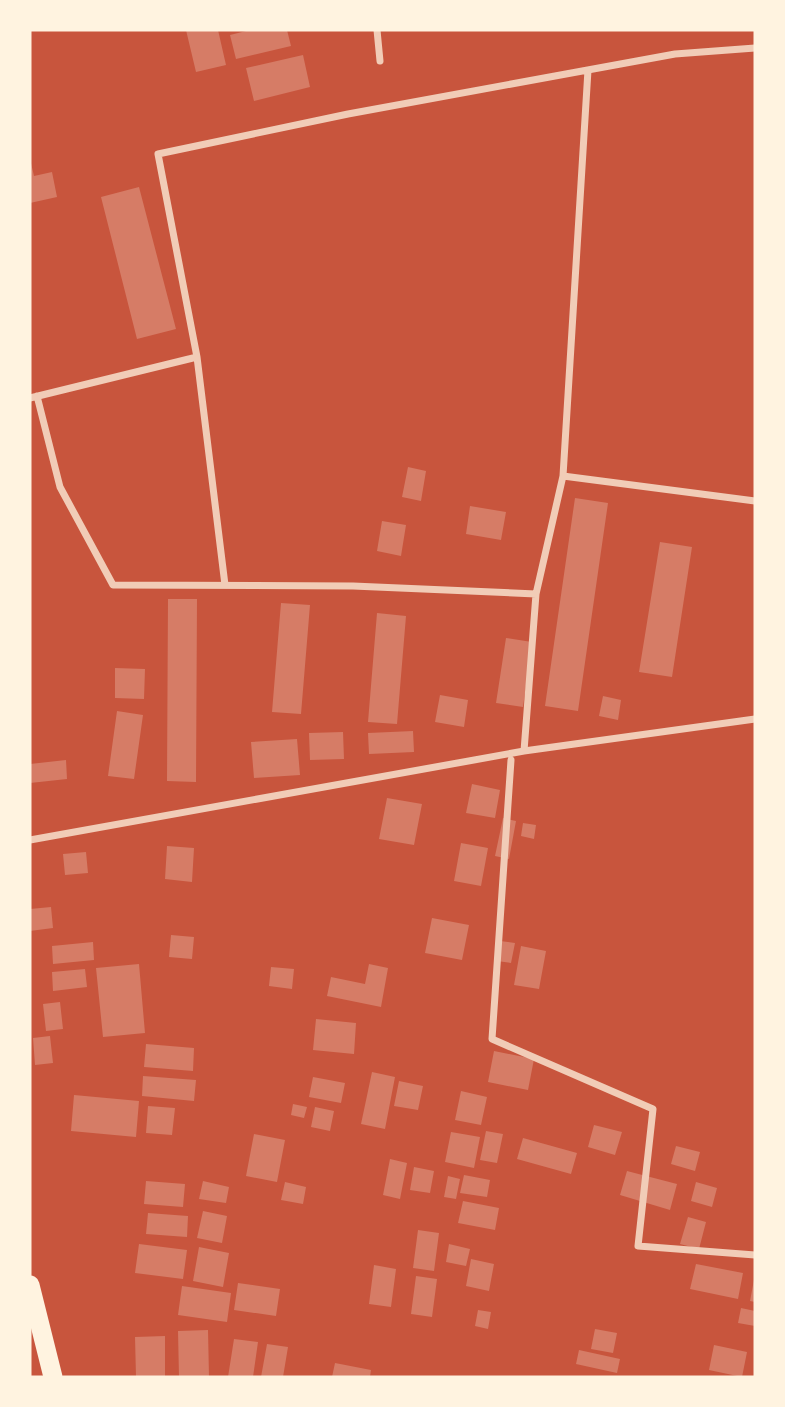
<svg xmlns="http://www.w3.org/2000/svg" width="785" height="1407" viewBox="0 0 785 1407" font-family="'Crimson Pro',serif">
  <rect width="100%" height="100%" fill="#c8553d"/>
  <path fill="#d67c66" d="M186 30H218L226 65 196 72Z
    M250 30H287L291 46 236 59 230 35Z
    M303 55 310 87 254 101 246 68Z
    M30 159 34 176 52 172 57 197 30 203Z
    M139 187 176 329 137 339 101 197Z
    M408 467 426 471 421 501 402 497Z
    M575 498 608 503 578 711 545 706Z
    M470 506 506 512 501 540 466 534Z
    M382 521 406 525 401 556 377 551Z
    M660 542 692 547 672 677 639 672Z
    M168 599H197L196 782 167 781Z
    M281 603 310 605 301 714 272 712Z
    M377 613 406 616 397 724 368 722Z
    M506 638 532 642 523 707 496 703Z
    M115 668 145 669 144 699 115 698Z
    M440 695 468 700 464 727 435 722Z
    M603 696 621 700 618 720 599 716Z
    M117 711 143 715 134 779 108 776Z
    M413 731 414 752 369 754 368 733Z
    M343 732 344 759 310 760 309 733Z
    M297 739 300 775 254 778 251 742Z
    M66 760 67 779 30 783V764Z
    M472 784 500 790 495 818 466 813Z
    M387 798 422 804 414 845 379 839Z
    M503 818 516 821 509 859 495 856Z
    M523 823 536 825 534 839 521 836Z
    M461 843 488 848 481 886 454 881Z
    M167 846 194 848 192 882 165 879Z
    M86 852 88 873 65 875 63 854Z
    M51 907 53 928 30 931V909Z
    M432 918 469 925 462 960 425 953Z
    M171 935 194 937 192 959 169 957Z
    M500 941 515 943 511 963 497 961Z
    M93 942 94 960 53 964 52 946Z
    M521 946 546 951 539 989 514 985Z
    M139 964 145 1033 103 1037 96 968Z
    M369 964 388 968 381 1007 327 996 331 977 365 984Z
    M271 967 294 969 292 989 269 986Z
    M85 969 87 987 53 991 52 972Z
    M60 1002 63 1029 46 1031 43 1004Z
    M316 1019 356 1023 354 1054 313 1050Z
    M50 1036 53 1063 35 1065 33 1038Z
    M146 1044 194 1048 193 1071 144 1067Z
    M494 1051 534 1059 528 1090 488 1082Z
    M372 1072 395 1077 385 1129 361 1124Z
    M143 1076 196 1080 194 1101 142 1096Z
    M313 1077 345 1083 341 1103 309 1097Z
    M399 1081 423 1086 418 1110 394 1106Z
    M461 1091 487 1097 481 1125 455 1120Z
    M74 1095 139 1101 136 1137 71 1131Z
    M293 1104 307 1107 304 1118 291 1115Z
    M148 1106 175 1108 172 1135 146 1133Z
    M315 1107 334 1111 330 1131 311 1127Z
    M594 1125 622 1132 615 1155 588 1147Z
    M486 1131 503 1134 497 1163 480 1160Z
    M451 1132 480 1137 474 1168 445 1162Z
    M254 1134 285 1140 277 1182 246 1176Z
    M523 1138 577 1153 571 1174 517 1159Z
    M676 1146 700 1152 695 1171 671 1164Z
    M390 1159 407 1163 400 1199 383 1195Z
    M414 1167 434 1171 430 1193 410 1190Z
    M627 1171 677 1184 670 1210 620 1195Z
    M464 1175 490 1180 487 1197 460 1193Z
    M448 1176 460 1179 456 1199 444 1197Z
    M146 1181 185 1184 183 1207 144 1204Z
    M203 1181 229 1187 226 1203 199 1199Z
    M285 1182 306 1187 303 1204 281 1200Z
    M696 1182 717 1188 712 1207 691 1201Z
    M463 1201 499 1208 495 1230 458 1223Z
    M203 1211 227 1216 222 1243 197 1238Z
    M148 1213 188 1216 187 1237 146 1234Z
    M688 1217 706 1222 699 1249 680 1244Z
    M418 1230 439 1233 434 1271 413 1268Z
    M139 1244 187 1250 183 1279 135 1273Z
    M449 1244 470 1249 466 1266 446 1262Z
    M199 1247 229 1253 223 1287 193 1281Z
    M471 1259 494 1264 489 1291 466 1286Z
    M696 1264 743 1273 738 1299 690 1289Z
    M374 1265 396 1269 391 1307 369 1304Z
    M416 1276 437 1279 432 1317 411 1314Z
    M754 1280H755V1302L750 1301Z
    M238 1283 280 1289 276 1316 234 1310Z
    M182 1286 231 1293 227 1322 178 1315Z
    M741 1308 755 1311V1326L738 1323Z
    M478 1310 491 1312 488 1329 475 1326Z
    M595 1329 617 1333 613 1353 591 1349Z
    M208 1330 209 1377H179L178 1331Z
    M165 1336V1377H136L135 1337Z
    M234 1339 258 1342 253 1377H228Z
    M267 1344 288 1347 283 1377H261Z
    M714 1345 747 1352 742 1377 709 1370Z
    M579 1350 620 1359 617 1373 576 1364Z
    M335 1363 371 1370 370 1377H332Z"/>
  <g fill="none" stroke-linecap="round" stroke-linejoin="round">
    <path stroke="#f1ccb7" stroke-width="7" d="M377 30 380 61
      M197 357 225 585
      M37 396 60 487 113 585 353 586 536 594 563 476 755 501
      M30 398 197 357 158 154 348 114 675 54 755 48
      M563 476 588 70
      M524 751 536 594
      M511 760 492 1039 653 1109 638 1246 755 1255
      M30 840 524 751 755 719"/>
    <path stroke="#fff3e0" stroke-width="19" d="M30 1285 53 1377"/>
  </g>
  <rect width="785" height="1407" fill="none" stroke="#fff3e0" stroke-width="63"/>
</svg>
